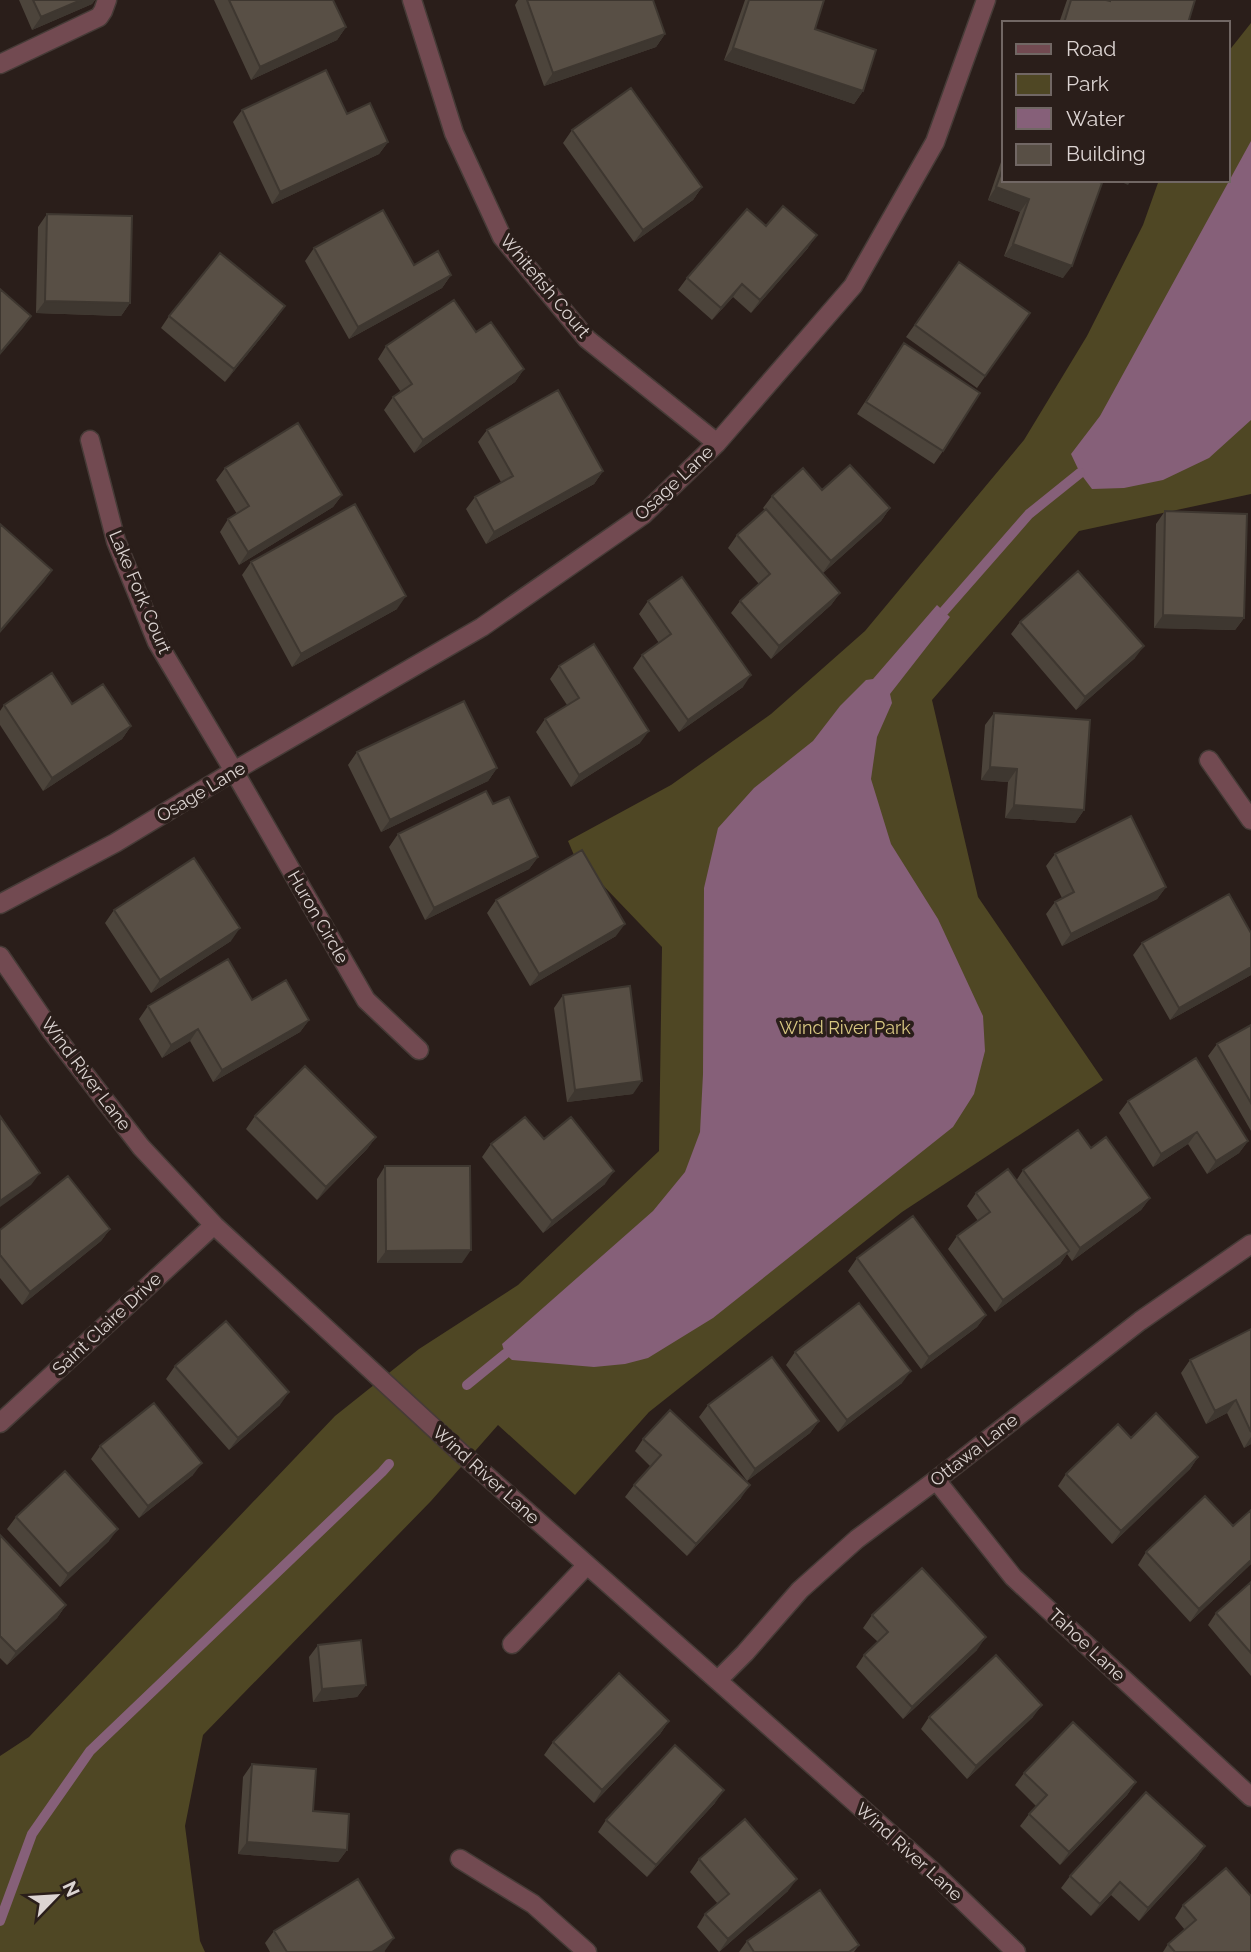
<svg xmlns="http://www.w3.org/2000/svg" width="1251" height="1952" viewBox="0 0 1251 1952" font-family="Raleway,sans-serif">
  <rect width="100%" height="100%" fill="#2a1e1a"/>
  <path fill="#4f4724" d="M1251 23V494L1079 531 932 700 978 897 1103 1080 902 1212 649 1412 575 1495 498 1425 431 1501 203 1735 185 1826 200 1941 205 1952H0V1756L29 1737 335 1416 419 1349 518 1285 659 1151 662 947 574 855 568 841 671 785 771 714 865 631 1024 440 1087 336 1143 225 1159 180H1228V52Z"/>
  <path fill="#866079" d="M1251 141V420L1209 458 1163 480 1124 488 1092 489 1080 473 1071 454 1100 416Z
    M937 605 950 617 890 694 892 703 877 737 871 779 891 844 938 919 983 1016 985 1051 974 1094 953 1127 713 1318 648 1358 625 1364 594 1367 512 1360 505 1354 502 1344 653 1211 685 1172 700 1132 703 1074 704 888 718 828 754 788 813 741 840 706 866 680 873 679Z"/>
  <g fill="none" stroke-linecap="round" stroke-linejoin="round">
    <path stroke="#866079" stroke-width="10" d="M944 611 1029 514 1080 473
      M467 1385 505 1354
      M0 1921 32 1834 90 1751 382 1472 389 1464"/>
    <defs>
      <path id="minor" d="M412 0 454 133 502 237 587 339 717 443
        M0 64 99 17 103 11 107 0
        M90 440 116 541 157 642 234 771 366 1000 419 1050
        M1209 760 1251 820
        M0 904 115 843 234 771 482 627 643 515 717 443 853 286 935 142 986 0
        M0 956 52 1032 141 1147 214 1225 461 1453 930 1869 1016 1952
        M0 1423 214 1225
        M936 1480 1013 1577 1251 1797
        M512 1644 587 1565
        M718 1680 745 1653 800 1590 857 1539 936 1480 1140 1321 1251 1244
        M460 1859 533 1904 587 1952"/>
    </defs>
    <use href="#minor" stroke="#463b37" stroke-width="21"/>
    <use href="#minor" stroke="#724a51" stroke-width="18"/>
  </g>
  <path fill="#4c443b" d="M19 0H95L92 4 32 30Z
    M214 0H333L346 27 337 40 251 80Z
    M518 0H653L665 34 656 47 544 86 515 5Z
    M745 0H824L815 29 863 91 854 104 724 60Z
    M1067 0H1195L1188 23H1059Z
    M242 110 347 114 388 142 379 154 272 204 233 122Z
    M572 130 702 187 693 200 634 242 563 143Z
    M1004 157V180H1095L1063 278 1004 256 1020 212 988 200 1001 162Z
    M47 214 130 303 121 316 36 313 38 227Z
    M766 226 808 248 751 313 733 297 712 320 678 290 687 278Z
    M314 248 414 265 451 275 442 288 349 339 305 261Z
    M959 262 1030 313 977 388 906 337Z
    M169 316 276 319 225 382 161 328Z
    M476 332 524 369 515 382 414 453 384 410 393 397 401 392 378 359 386 346Z
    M895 356 943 451 934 464 857 414Z
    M487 430 603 471 594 484 486 544 466 509 475 497 501 482 478 442Z
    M225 468 342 495 333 507 239 565 220 532 228 519 237 514 216 480Z
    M822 490 890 508 881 521 823 573 840 593 831 605 771 659 731 613 740 601 759 584 728 548 737 535 765 510 763 508 772 496Z
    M1165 511 1244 618 1235 630 1154 628 1156 524Z
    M251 562 397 609 292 667 242 575Z
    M648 601 743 687 679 732 633 668 642 655 659 643 639 614Z
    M1020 622 1135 658 1076 710 1011 634Z
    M559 666 640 743 571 787 536 732 545 719 567 705 550 679Z
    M72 704 131 726 122 739 43 791 0 725V711L4 705Z
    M994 713 1084 810 1075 823 1005 818 1008 782 981 780 985 725Z
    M357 752 497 768 488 781 381 832 348 765Z
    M493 804 538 857 529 869 425 920 389 847 398 834Z
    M1055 854 1166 887 1157 899 1062 946 1046 914 1055 902 1062 898 1046 866Z
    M496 900 616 936 530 986 487 913Z
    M114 910 231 941 151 993 105 923Z
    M1251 933V975L1170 1020 1133 955 1142 943Z
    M563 995 633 1094 567 1102 554 1008Z
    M148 1006 309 1020 300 1032 213 1082 190 1041 162 1058 139 1019Z
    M1251 1025V1131L1208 1056 1217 1044Z
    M1128 1101 1248 1141 1239 1153 1207 1174 1188 1144 1153 1167 1119 1113Z
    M255 1116 376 1137 367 1149 317 1200 246 1129Z
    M544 1139 605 1184 543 1233 482 1157 491 1144Z
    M1091 1148 1150 1198 1141 1210 1072 1261 1067 1254 1060 1264 995 1312 948 1249 957 1236 978 1221 967 1206 976 1193 1016 1181 1023 1170Z
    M385 1166 462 1263H377V1179Z
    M110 1229 101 1241 22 1305 0 1278V1230Z
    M857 1258 986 1315 977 1327 921 1369 848 1271Z
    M1251 1329V1444L1244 1448 1227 1413 1206 1424 1181 1373 1190 1360Z
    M795 1352 902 1383 838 1432 786 1365Z
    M175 1366 280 1405 229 1450 166 1379Z
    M708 1405 819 1421 810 1433 747 1481 699 1417Z
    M1131 1438 1198 1457 1190 1469 1112 1544 1058 1486 1066 1474Z
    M643 1439 741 1498 687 1556 625 1497 634 1485 651 1467 635 1451Z
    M100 1446 193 1475 139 1518 91 1459Z
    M16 1517 109 1541 60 1587 7 1529Z
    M1233 1526 1251 1564 1190 1622 1138 1565 1146 1552Z
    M0 1535 66 1605 57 1618 7 1665 0 1658Z
    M1251 1582V1676L1208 1625 1216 1613Z
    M872 1615 977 1650 903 1719 856 1667 864 1655 878 1642 863 1628Z
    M318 1645 366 1685 357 1697 313 1702 309 1657Z
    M929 1717H1033L967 1779 921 1729Z
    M669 1721 660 1734 594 1803 544 1755 553 1742Z
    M252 1764 313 1811 347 1850 338 1862 238 1854 243 1777Z
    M1024 1773 1136 1782 1127 1795 1060 1865 1020 1826 1029 1814 1036 1806 1015 1785Z
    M715 1803 647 1877 598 1832 606 1820Z
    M1205 1846 1196 1859 1139 1921 1111 1895 1091 1916 1061 1888 1070 1876Z
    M699 1859 788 1891 719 1952 697 1927 705 1914 718 1904 690 1872Z
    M1183 1905 1251 1952H1163L1168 1944 1185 1930 1175 1918Z
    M274 1931 385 1951 384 1952H270L265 1943Z
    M747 1941 859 1945 854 1952H739Z"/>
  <path fill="#3e3730" d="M81 0H95L92 4 32 30 41 17Z
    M346 27 337 40 251 80 260 67Z
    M665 34 656 47 544 86 553 73Z
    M733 48 863 91 854 104 724 60Z
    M388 142 379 154 272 204 280 192Z
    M1117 180H1131L1128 185Z
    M702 187 693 200 634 242 643 230Z
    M996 187 1029 199 1020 212 988 200Z
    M817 235 808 248 751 313 760 300Z
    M1013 244 1072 266 1063 278 1004 256Z
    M451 275 442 288 349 339 358 327Z
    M742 284 733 297 712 320 721 308Z
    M45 301 130 303 121 316 36 313Z
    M285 306 276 319 225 382 234 369Z
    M31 316 23 328 0 355V353Z
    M524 369 515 382 414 453 423 440Z
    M603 471 594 484 486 544 494 532Z
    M342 495 333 507 239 565 248 552Z
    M890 508 881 521 822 574 831 561Z
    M52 570 44 582 0 633V631Z
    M840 593 831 605 771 659 779 646Z
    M406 596 397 609 292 667 301 654Z
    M1163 615 1244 618 1235 630 1154 628Z
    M1144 646 1135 658 1076 710 1085 697Z
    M751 675 743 687 679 732 688 720Z
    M131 726 122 739 43 791 52 778Z
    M649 731 640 743 571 787 579 775Z
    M990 767 1017 769 1008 782 981 780Z
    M497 768 488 781 381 832 390 820Z
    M1014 805 1084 810 1075 823 1005 818Z
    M538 857 529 869 425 920 434 908Z
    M1166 887 1157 899 1062 946 1071 934Z
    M625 924 616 936 530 986 539 974Z
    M240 928 231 941 151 993 160 980Z
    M1251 967V975L1170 1020 1179 1008Z
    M309 1020 300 1032 213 1082 222 1070Z
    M198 1029 190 1041 162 1058 171 1045Z
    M642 1081 633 1094 567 1102 575 1090Z
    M1197 1132 1188 1144 1153 1167 1161 1154Z
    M376 1137 367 1149 317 1200 326 1187Z
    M1248 1141 1239 1153 1207 1174 1216 1161Z
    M614 1171 605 1184 543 1233 552 1221Z
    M40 1173 31 1185 0 1207V1201Z
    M1150 1198 1141 1210 1072 1261 1080 1248Z
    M110 1229 101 1241 22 1305 30 1292Z
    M471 1250 462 1263H377L386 1251Z
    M1069 1251 1060 1264 995 1312 1003 1300Z
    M986 1315 977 1327 921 1369 929 1357Z
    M911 1371 902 1383 838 1432 847 1420Z
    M289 1392 280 1405 229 1450 238 1438Z
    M1236 1400 1227 1413 1206 1424 1215 1411Z
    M819 1421 810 1433 747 1481 755 1469Z
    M1251 1437V1444L1244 1448Z
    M1198 1457 1190 1469 1112 1544 1121 1531Z
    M202 1463 193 1475 139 1518 148 1506Z
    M750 1485 741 1498 687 1556 696 1544Z
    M118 1529 109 1541 60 1587 68 1574Z
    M1251 1560V1564L1190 1622 1199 1609Z
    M66 1605 57 1618 7 1665 16 1652Z
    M986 1637 977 1650 903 1719 912 1707Z
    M366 1685 357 1697 313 1702 322 1689Z
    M1042 1705 1033 1717 967 1779 976 1766Z
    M669 1721 660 1734 594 1803 602 1790Z
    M1136 1782 1127 1795 1060 1865 1069 1852Z
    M724 1790 715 1803 647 1877 656 1865Z
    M247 1842 347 1850 338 1862 238 1854Z
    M1205 1846 1196 1859 1139 1921 1148 1908Z
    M797 1879 788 1891 719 1952 728 1939Z
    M1120 1882 1111 1895 1091 1916 1100 1904Z
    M394 1938 384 1952H372Z"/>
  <path fill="#584f45" stroke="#3e3730" stroke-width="2" d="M33 0H81L41 17Z
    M229 0H333L346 27 260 67Z
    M527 0H653L665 34 553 73Z
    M749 0H824L815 29 876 50 863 91 733 48Z
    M1071 0H1106L1110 1V0H1195L1188 23H1064Z
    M326 70 347 114 370 103 388 142 280 192 242 110Z
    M631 88 702 187 643 230 572 130Z
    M1004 165V180H1095L1102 183 1072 266 1013 244 1029 199 996 187Z
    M783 206 817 235 760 300 742 284 721 308 687 278 747 209 766 226Z
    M383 210 414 265 438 251 451 275 358 327 314 248Z
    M47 214 132 216 130 303 45 301Z
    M220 253 285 306 234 369 169 316Z
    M959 262 1030 313 985 376 915 325Z
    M0 289 31 316 0 353Z
    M454 300 476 332 491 322 524 369 423 440 393 397 412 384 386 346Z
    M904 343 980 393 943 451 866 402Z
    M558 390 603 471 494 532 475 497 513 476 487 430Z
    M298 423 342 495 248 552 228 519 249 506 225 468Z
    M850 465 890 508 831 561 772 496 803 468 822 490Z
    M355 504 406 596 301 654 251 562Z
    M766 509 840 593 779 646 740 601 770 574 737 535Z
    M1165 511 1247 514 1244 618 1163 615Z
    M0 524 52 570 0 631Z
    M1078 571 1144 646 1085 697 1020 622Z
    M682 577 751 675 688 720 642 655 671 634 648 601Z
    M594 644 649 731 579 775 545 719 579 698 559 666Z
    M52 673 72 704 103 684 131 726 52 778 4 705Z
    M464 701 497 768 390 820 357 752Z
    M994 713 1090 720 1084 810 1014 805 1017 769 990 767Z
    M486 791 493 804 509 797 538 857 434 908 398 834Z
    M1131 816 1166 887 1071 934 1055 902 1074 892 1055 854Z
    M582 850 625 924 539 974 496 900Z
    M194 858 240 928 160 980 114 910Z
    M1229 894 1251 933V967L1179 1008 1142 943Z
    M228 959 252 1000 286 980 309 1020 222 1070 198 1029 171 1045 148 1006Z
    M630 986 642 1081 575 1090 563 995Z
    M1251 1025V1103L1217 1044Z
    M1196 1058 1248 1141 1216 1161 1197 1132 1161 1154 1128 1101Z
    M305 1066 376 1137 326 1187 255 1116Z
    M0 1116 40 1173 0 1201Z
    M525 1117 544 1139 571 1117 614 1171 552 1221 491 1144Z
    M1078 1130 1091 1148 1106 1137 1150 1198 1080 1248 1023 1170Z
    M385 1166H470L471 1250 386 1251Z
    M1008 1169 1069 1251 1003 1300 957 1236 990 1212 976 1193Z
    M68 1176 110 1229 30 1292 0 1255V1230Z
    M913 1216 986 1315 929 1357 857 1258Z
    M859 1303 911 1371 847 1420 795 1352Z
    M226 1321 289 1392 238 1438 175 1366Z
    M1251 1329V1432L1236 1400 1215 1411 1190 1360Z
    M772 1357 819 1421 755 1469 708 1405Z
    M154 1403 202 1463 148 1506 100 1446Z
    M670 1410 750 1485 696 1544 634 1485 661 1455 643 1439Z
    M1156 1413 1198 1457 1121 1531 1066 1474 1118 1424 1131 1438Z
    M65 1471 118 1529 68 1574 16 1517Z
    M1205 1496 1233 1526 1251 1510V1560L1199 1609 1146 1552Z
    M0 1535 66 1605 16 1652 0 1636Z
    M922 1568 986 1637 912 1707 864 1655 888 1632 872 1615Z
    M1251 1582V1653L1216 1613Z
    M361 1640 366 1685 322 1689 318 1645Z
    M996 1655 1042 1705 976 1766 929 1717Z
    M619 1673 669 1721 602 1790 553 1742Z
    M1073 1722 1136 1782 1069 1852 1029 1814 1047 1795 1024 1773Z
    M675 1745 724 1790 656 1865 606 1820Z
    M252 1764 316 1769 313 1811 349 1814 347 1850 247 1842Z
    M1146 1792 1205 1846 1148 1908 1120 1882 1100 1904 1070 1876Z
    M745 1819 797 1879 728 1939 705 1914 729 1894 699 1859Z
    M1226 1868 1251 1896V1952H1175L1168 1944 1196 1920 1183 1905Z
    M358 1879 394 1938 372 1952H287L274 1931Z
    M820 1890 859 1945 849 1952H754L747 1941Z"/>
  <g text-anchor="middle" stroke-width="7" stroke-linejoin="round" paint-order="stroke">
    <g font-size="18" fill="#dcd4d2" stroke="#2a1e1a">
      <text transform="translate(545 286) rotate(50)" y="6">Whitefish Court</text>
      <text transform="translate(674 483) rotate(-43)" y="6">Osage Lane</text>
      <text transform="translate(140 592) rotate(67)" y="6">Lake Fork Court</text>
      <text transform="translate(201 792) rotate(-31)" y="6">Osage Lane</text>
      <text transform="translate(318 917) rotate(60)" y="6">Huron Circle</text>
      <text transform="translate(86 1074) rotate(53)" y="6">Wind River Lane</text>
      <text transform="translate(107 1324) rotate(-43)" y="6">Saint Claire Drive</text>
      <text transform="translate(974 1450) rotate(-38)" y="6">Ottawa Lane</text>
      <text transform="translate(486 1475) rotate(42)" y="6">Wind River Lane</text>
      <text transform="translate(1087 1645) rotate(43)" y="6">Tahoe Lane</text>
      <text transform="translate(909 1852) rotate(42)" y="6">Wind River Lane</text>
    </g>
    <g font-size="18" fill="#d8c782" stroke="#2a1e1a">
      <text x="845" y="1034">Wind River Park</text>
    </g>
  </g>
  <rect x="1002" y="21" width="228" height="161" fill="#2a1e1a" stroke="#716764" stroke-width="2"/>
  <rect x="1016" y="44" width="35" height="10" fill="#724a51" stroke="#716764" stroke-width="2"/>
  <text x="1066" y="56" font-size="21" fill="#dcd4d2">Road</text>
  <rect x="1016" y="74" width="35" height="21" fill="#4f4724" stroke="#716764" stroke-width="2"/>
  <text x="1066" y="91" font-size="21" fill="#dcd4d2">Park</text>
  <rect x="1016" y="108" width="35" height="21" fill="#866079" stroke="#716764" stroke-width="2"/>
  <text x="1066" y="126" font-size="21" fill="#dcd4d2">Water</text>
  <rect x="1016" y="144" width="35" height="21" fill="#584f45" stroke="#716764" stroke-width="2"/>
  <text x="1066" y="161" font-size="21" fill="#dcd4d2">Building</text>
  <g transform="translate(56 1896) rotate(65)" stroke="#2a1e1a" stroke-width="5" paint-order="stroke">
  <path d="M0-5L12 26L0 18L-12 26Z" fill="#dcd4d2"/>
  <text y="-10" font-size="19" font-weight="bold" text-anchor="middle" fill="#dcd4d2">N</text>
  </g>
</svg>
